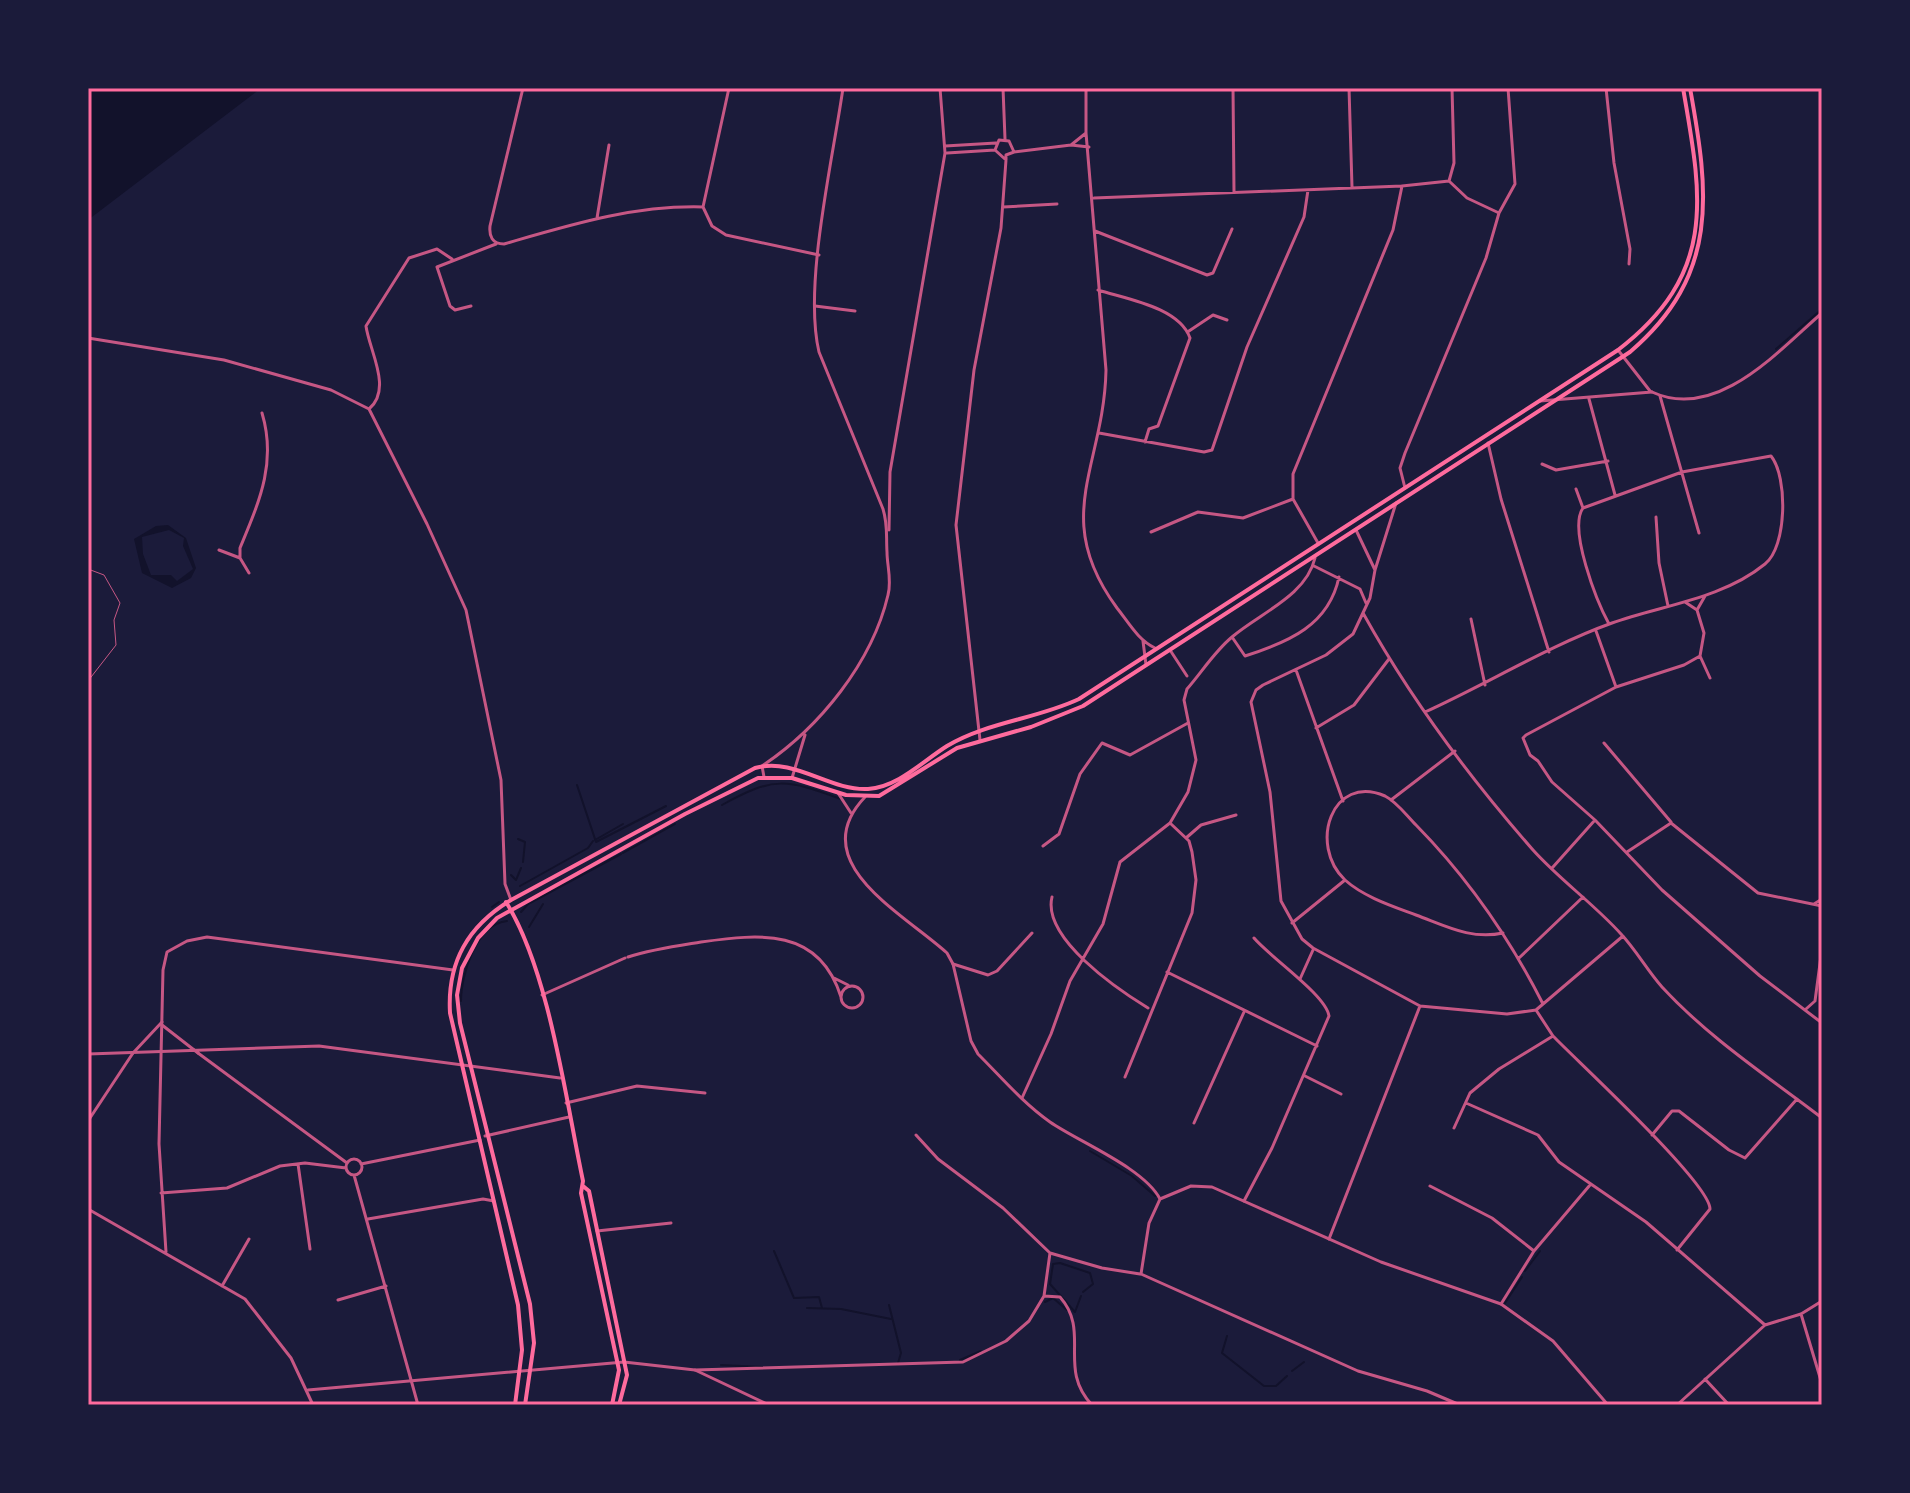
<svg xmlns="http://www.w3.org/2000/svg" width="1910" height="1493" viewBox="0 0 1910 1493" font-family="'Roboto Condensed',sans-serif">
  <rect width="100%" height="100%" fill="#1b1b3a"/>
  <path fill="#12122b" fill-rule="evenodd" d="M88 88H260V89L88 220Z
    M168 525 186 538 196 568 191 578 172 588 142 573 134 539 156 526ZM169 530 184 538 183 546 193 569 177 581 171 575H151L143 554 142 537Z"/>
  <g fill="none" stroke-linecap="round" stroke-linejoin="round">
    <path stroke="#12122b" stroke-width="2" d="M1776 349 1822 309
      M577 785 596 842 666 806
      M722 805C774 776 786 779 841 799
      M518 839 525 842 523 862
      M595 840 623 824
      M623 853 675 824
      M511 875 516 880 521 868
      M520 886 588 848 593 841
      M492 907 499 902
      M521 912 528 904 621 854
      M529 927 543 904
      M461 1001C461 975 476 924 507 921
      M1090 1151 1132 1176 1155 1196
      M774 1251 794 1298 819 1297 822 1308
      M1525 1271 1540 1251
      M1081 1296 1075 1312 1050 1284 1053 1264 1060 1263 1090 1273 1093 1284 1083 1292
      M1045 1302 1053 1298 1067 1310
      M1505 1303 1522 1277
      M889 1305 901 1353 898 1363
      M807 1308 841 1309 891 1319
      M1227 1336 1222 1353 1264 1386H1276L1287 1376
      M960 1360 981 1351
      M721 1365 762 1367
      M1292 1371 1304 1362"/>
    <path stroke="#c65784" stroke-width="1" d="M88 569 104 575 120 603 114 620 116 645 88 681"/>
    <path stroke="#c65784" stroke-width="3" d="M523 88 490 226C489 236 492 244 504 244 570 225 634 205 703 207
      M729 88 703 207 712 226 726 235 819 255
      M1003 88 1005 139
      M1086 88V133L1106 370C1104 467 1050 517 1117 608 1129 623 1138 640 1155 648
      M1233 88 1234 192
      M1349 88 1352 187
      M1606 88 1614 163 1630 249 1629 264
      M1071 145 1086 133
      M945 146 996 143
      M1014 152 1071 145 1089 147
      M947 153 995 150
      M1449 181 1454 163 1452 88
      M1449 181 1467 198 1499 213
      M1094 198 1402 186 1449 181
      M1003 207 1057 204
      M597 218 609 145
      M1095 231 1207 275 1213 273 1232 229
      M1098 290C1126 299 1179 307 1190 338L1158 426 1149 429 1145 442
      M471 306 455 310 450 306 437 267 496 244
      M815 306 855 311
      M1189 331 1213 315 1227 320
      M88 338 224 360 331 390 369 409 427 524 466 610 501 780 505 884 511 900
      M1618 350 1650 391
      M1660 396 1699 533
      M1589 399 1615 495
      M1540 401 1652 392
      M369 409C393 389 369 350 366 326L409 258 437 249 452 259
      M1099 433 1204 452 1212 450 1247 347 1304 217 1308 190
      M1488 443 1501 499 1549 652
      M1542 464 1556 470 1608 461
      M1405 488 1400 468 1405 453 1486 258 1499 213 1515 184 1508 88
      M1576 489 1583 508
      M1396 503 1375 570 1370 598 1353 634 1326 655 1263 685 1256 690 1251 702 1270 792 1281 901 1302 939 1313 948 1420 1006 1507 1014 1536 1010 1623 936
      M1656 517 1659 563 1668 606
      M889 530 890 472 945 153 940 88
      M1356 530 1375 570
      M1151 532 1198 512 1243 518 1293 499
      M1318 543 1293 499V474L1393 230 1402 186
      M219 550 240 558
      M1314 566 1360 589 1366 603
      M249 573 240 558V548C259 502 277 463 262 413
      M1685 602 1697 610 1704 633 1700 656 1684 665 1616 687 1526 735 1523 738 1530 755 1538 761 1552 782 1595 820 1662 890 1760 976 1822 1023
      M1697 610 1705 596
      M1363 613C1410 698 1469 777 1533 850 1560 880 1594 904 1621 934 1636 950 1647 970 1662 987 1709 1038 1767 1076 1822 1118
      M1471 619 1485 685
      M1596 631 1616 687
      M1232 637 1245 656C1289 642 1329 625 1339 577
      M1143 641 1146 665
      M1170 650 1187 676
      M1700 656 1710 678
      M1296 670 1343 801
      M1425 712C1487 684 1548 646 1612 623 1663 605 1722 599 1765 564 1787 547 1788 477 1771 456L1682 472 1583 508C1568 529 1597 602 1609 624
      M1316 728 1354 705 1389 659
      M980 740 956 525 974 370 1001 228 1006 160V155L1014 152 1009 141 999 140 995 150 1006 160
      M1604 743 1671 822
      M1391 800 1455 751
      M1186 838 1201 825 1236 815
      M1043 846 1059 834 1080 774 1102 743 1130 755 1188 723
      M1821 849 1822 851
      M1627 852 1671 823 1758 893 1822 906
      M1553 867 1595 820
      M1052 897C1042 938 1117 989 1148 1008
      M1814 904 1822 899
      M1292 923 1345 880
      M1503 933C1471 940 1446 926 1416 915 1392 906 1364 897 1345 880 1308 845 1332 773 1385 796 1397 802 1407 816 1416 825 1469 879 1509 937 1543 1004
      M628 957C653 949 676 946 701 942 760 934 819 927 841 997
      M1519 958 1583 897
      M953 964 988 975 997 971 1032 933
      M1167 972 1317 1046
      M834 978 848 985
      M1300 979 1313 950
      M841 997a11 11 0 1 1 22 0a11 11 0 1 1-22 0Z
      M542 995 625 958
      M1806 1009 1815 1001 1821 956
      M1536 1010 1553 1036C1578 1062 1710 1183 1710 1209L1677 1250
      M198 1053 347 1163
      M1305 1076 1341 1094
      M1125 1077 1192 913 1196 880 1192 852 1189 841 1170 823
      M1022 1098 1051 1034 1070 981 1103 924 1120 862 1170 823 1188 792 1196 760 1184 700 1187 689C1202 672 1214 652 1232 637 1260 613 1306 596 1315 558
      M566 1103 637 1086 705 1093
      M1466 1103 1538 1135 1559 1162 1646 1222 1765 1325
      M88 1121 133 1053
      M1194 1123 1244 1012
      M1454 1128 1470 1093 1499 1069 1553 1036
      M916 1135 938 1159 1003 1208 1050 1253 1102 1268 1140 1274
      M1652 1135 1672 1111H1679L1729 1150 1745 1158 1797 1099
      M485 1136 569 1117
      M346 1167a8 8 0 1 1 16 0a8 8 0 1 1-16 0Z
      M298 1164 310 1249
      M361 1164 480 1140
      M354 1175 418 1405
      M1430 1186 1492 1218 1534 1251
      M161 1193 227 1188 280 1166 305 1163 346 1168
      M1244 1201 1272 1148 1329 1016C1326 995 1271 958 1254 938
      M88 1209 245 1299 291 1358 313 1405
      M368 1219 483 1199 494 1201
      M597 1231 671 1223
      M1329 1239 1420 1006
      M166 1252 159 1144 163 970 167 952 187 941 207 937 453 970
      M222 1286 249 1239
      M1044 1296 1060 1297C1091 1332 1057 1368 1092 1405
      M338 1300 386 1286
      M1501 1304 1534 1251 1590 1185
      M1801 1314 1822 1384
      M695 1370 963 1362 1006 1341 1029 1321 1044 1296 1050 1253
      M1705 1379 1729 1405
      M1677 1405 1765 1325 1801 1314 1822 1301"/>
    <path stroke="#c65784" stroke-width="3" d="M1652 392C1717 422 1779 350 1822 313
      M764 777 762 766C819 728 872 663 888 595 892 580 887 566 887 552 886 536 888 525 883 509L819 352C803 285 833 159 843 88
      M792 778 805 735
      M838 793 851 813
      M865 797C803 862 903 913 947 953L953 964 971 1041 978 1054C1001 1077 1023 1103 1050 1122 1079 1142 1144 1168 1160 1199
      M162 1025 198 1053
      M133 1053 162 1022
      M88 1054 319 1046 560 1078
      M1160 1199 1191 1186 1212 1187 1381 1262 1501 1304 1553 1341 1608 1405
      M1160 1199 1149 1223 1141 1274 1358 1371 1427 1391 1460 1405
      M308 1390 624 1362 695 1370 769 1405"/>
    <path stroke="#ff6b9d" stroke-width="4" d="M506 902C549 970 566 1101 583 1181L581 1193 619 1370 612 1405
      M583 1186 589 1191 627 1375 619 1405"/>
    <path stroke="#ff6b9d" stroke-width="4" d="M515 1405 522 1350 518 1305 450 1013C447 962 468 926 511 900L755 768C795 757 829 791 868 789 898 787 923 761 947 746 987 722 1037 719 1079 699L1618 350C1718 273 1702 197 1683 88
      M525 1405 534 1343 530 1304 460 1023 457 995 462 968 478 938 497 918 685 814 758 778H792L846 795 879 796 957 748 1031 727 1083 706 1630 352C1720 275 1709 193 1690 88"/>
  </g>
  <rect width="1910" height="1493" fill="none" stroke="#1b1b3a" stroke-width="180"/>
  <rect x="90" y="90" width="1730" height="1313" fill="none" stroke="#ff6b9d" stroke-width="3"/>
</svg>
